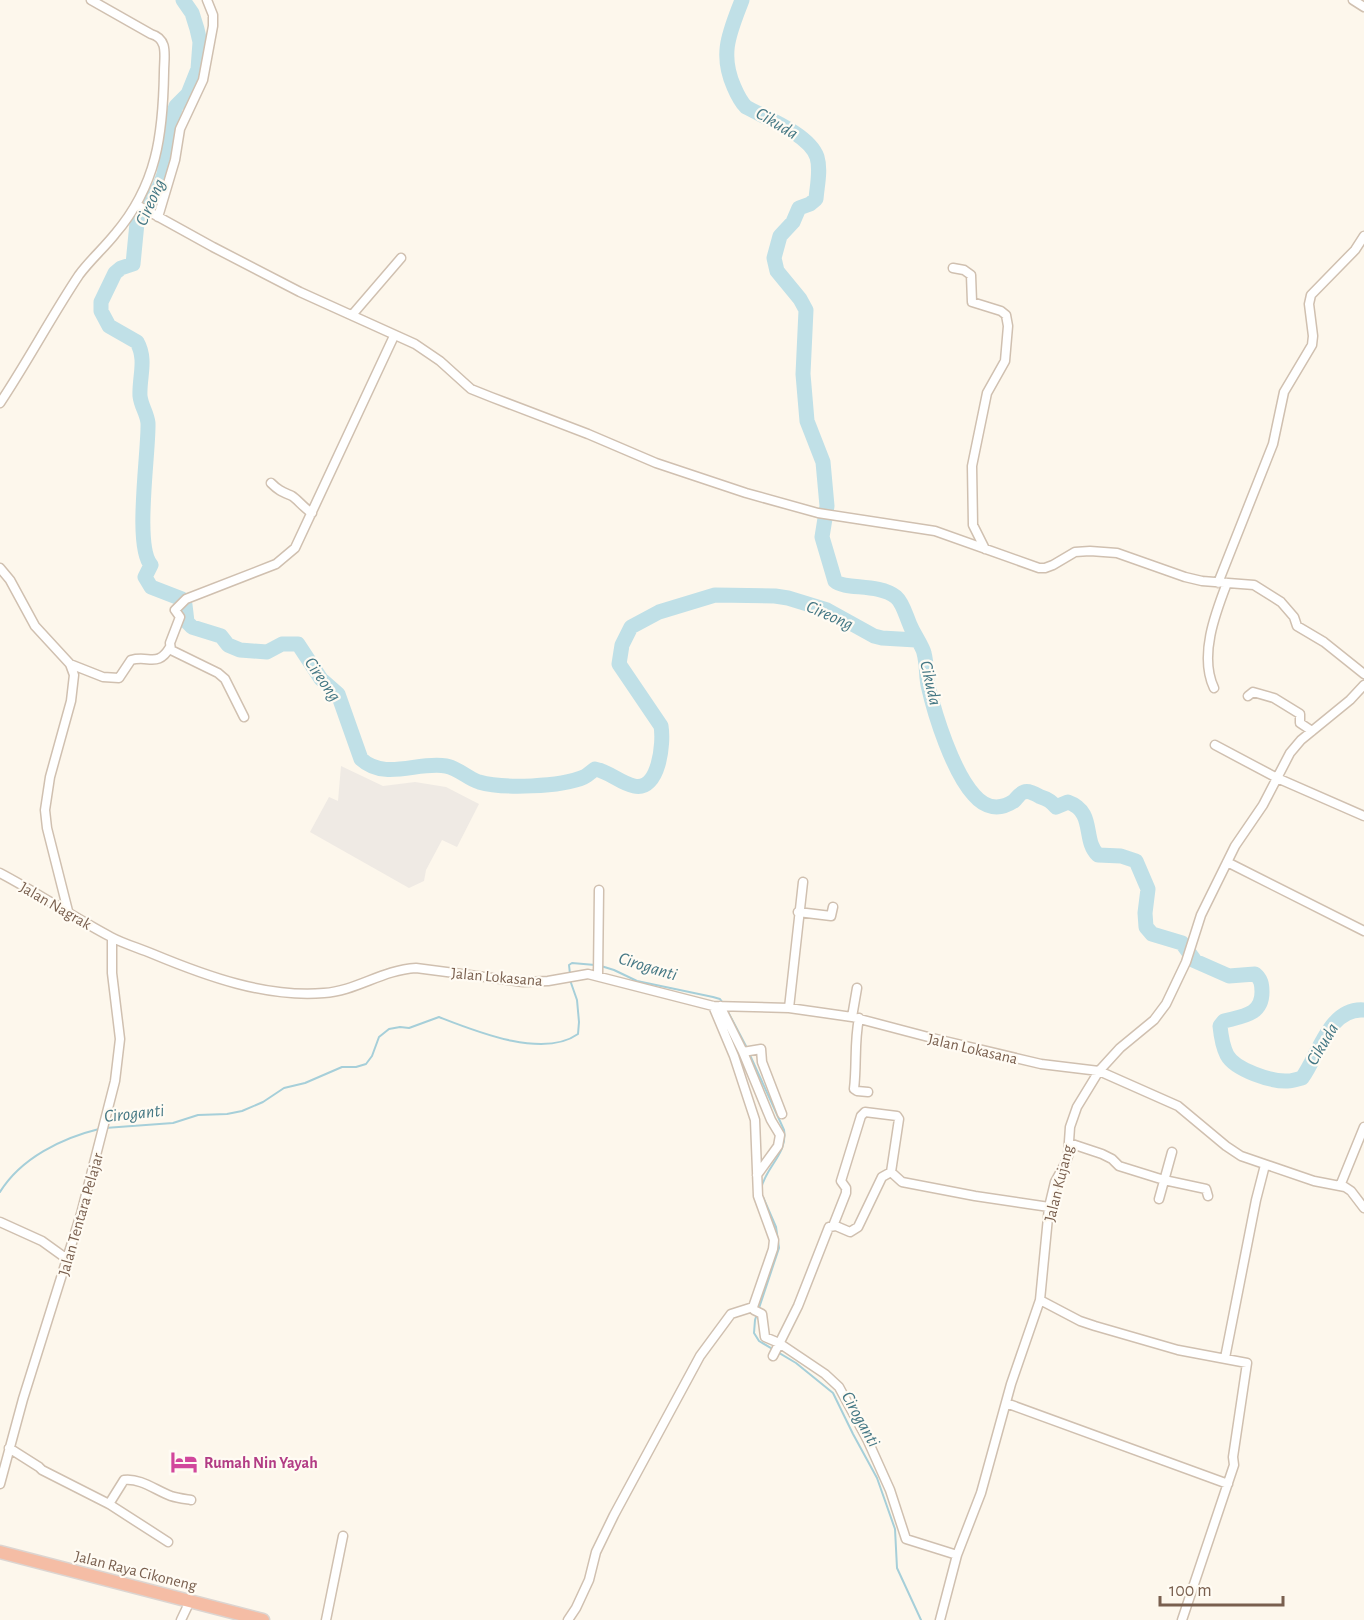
<svg xmlns="http://www.w3.org/2000/svg" width="1364" height="1620" viewBox="0 0 1364 1620" font-family="'Alegreya Sans',sans-serif">
  <rect width="100%" height="100%" fill="#fdf7ec"/>
  <path fill="#efeae4" d="M341 766 383 786 415 782 446 787 479 804 457 847 442 840 426 870 424 881 409 888 310 832 329 797 338 801Z"/>
  <g fill="none" stroke-linecap="round" stroke-linejoin="round">
    <path stroke="#a6cfd9" stroke-width="2" d="M601 966 614 970 637 981 713 997 720 999 723 1003
      M570 974 569 965 572 963 595 965
      M726 1008 747 1048
      M749 1053 784 1130C788 1154 766 1166 761 1189
      M105 1128 173 1123 198 1115 227 1114 242 1111 263 1102 284 1088 305 1083 342 1067H356L366 1064 372 1056 379 1037 389 1029 400 1027 409 1028 439 1017C475 1031 543 1059 578 1034L579 1022 577 1000 570 980
      M0 1192C21 1158 62 1138 99 1129
      M763 1197 776 1227 779 1248 755 1320 754 1333 759 1341 796 1363 833 1393 853 1434 877 1478 895 1529 897 1568 921 1620"/>
    <path stroke="#c0e0e7" stroke-width="15" d="M183 0 192 13 197 29 200 42 198 69 188 94 176 106 168 131V154L164 174 160 185 137 223 133 264 121 268 115 273 101 302V311L109 326 137 342C147 360 139 377 140 396 141 406 147 413 148 423 149 451 134 546 151 565L145 577 151 587 182 599 185 605 187 622 192 627 221 636 228 645 240 650 267 652 282 644H298L321 679 338 694 361 759C385 781 418 761 446 766 458 768 467 778 479 782 503 789 561 787 584 777 588 775 592 771 595 769 610 772 620 783 634 786 659 792 664 743 661 726L619 664 622 645 631 627 659 612 715 595 775 596 788 598 827 610 874 636 882 638 916 640
      M742 0C730 32 719 53 734 87 737 94 740 101 746 107 766 118 809 134 817 157 821 170 817 186 816 199L810 204 799 208 793 222 780 236 774 258 777 271 800 299 806 310 803 374 807 421 823 462 827 506 822 537 835 581C845 590 878 583 896 597 903 603 906 616 910 625 913 633 923 647 924 653 927 664 926 675 928 685 935 716 953 772 974 795 985 808 999 811 1014 801 1017 798 1020 793 1024 792 1029 790 1037 795 1041 797 1048 799 1052 802 1056 807L1068 802C1096 812 1082 840 1098 855L1121 856 1136 861 1148 889 1145 913 1146 927 1152 934 1182 943 1195 961 1229 976 1255 974C1261 979 1262 984 1262 992 1262 1015 1243 1016 1224 1021L1220 1026C1221 1036 1223 1047 1227 1055 1235 1070 1272 1082 1288 1081 1293 1081 1298 1079 1302 1078 1319 1055 1329 1007 1364 1010"/>
    <defs>
      <path id="minor" d="M1353 0 1364 7
        M137 205 213 247 300 292 415 344 440 361 471 389 491 397 588 434 656 463 746 493 818 513 935 531 1039 568H1045L1053 565 1075 552 1090 551 1117 553 1185 577 1202 581 1254 585 1281 602 1294 617 1297 626 1324 642 1364 674
        M158 217 175 160 180 129 203 80 213 26V15L207 0
        M953 268 964 270 971 275 972 302 1001 311 1006 315 1008 326 1005 361 987 393 972 466 973 525 985 549
        M352 315 401 258
        M0 403C28 361 51 317 79 275 90 260 104 248 115 234 157 185 163 134 164 72 164 56 169 39 151 34L91 0
        M271 483C279 491 283 492 292 496 296 498 306 510 312 513
        M0 568 10 580 35 626 70 664 74 675 71 701 50 777 45 810 47 828 68 911
        M1218 583 1273 444 1284 392 1312 345 1313 336 1309 304 1311 295 1355 250 1364 236
        M70 664 103 677 119 678 131 660C149 655 158 668 170 647
        M1214 688C1199 656 1215 614 1227 583
        M1248 696 1253 692 1274 698 1300 714V723L1312 731
        M244 717 225 679 218 673 171 650 170 643 180 617 175 610 186 599 276 564 295 548 394 336
        M1215 745 1277 778 1364 816
        M1227 862 1364 931
        M0 873C38 893 73 917 111 937 124 944 139 948 153 954 206 976 266 998 324 993 356 991 382 970 416 968L523 982 548 981 588 974 713 1006 789 1008 852 1017 932 1038 1041 1064 1099 1071 1178 1106 1226 1146 1241 1156 1314 1181 1345 1187 1351 1191 1364 1208
        M798 912 831 916 833 907
        M598 976 599 890
        M713 1006 734 1056 755 1120 758 1196 774 1240 773 1249 753 1307 754 1310 762 1314 765 1337 779 1343 825 1374 839 1387 868 1441 890 1490 906 1539 957 1555
        M720 1006 743 1052 771 1120 780 1135 778 1146 757 1175
        M789 1008 803 882
        M852 1017 857 988
        M859 1018C854 1043 857 1064 854 1089L857 1091 868 1092
        M743 1052 761 1049 762 1062 782 1114
        M1069 1143 1102 1154 1112 1159 1119 1166 1164 1180 1206 1189 1208 1196
        M1340 1186 1364 1127
        M1159 1199 1172 1152
        M0 1222 42 1241 67 1259
        M833 1226 846 1193V1188L841 1181 861 1116 865 1112 897 1116 899 1119 891 1172
        M1040 1300 1080 1321 1095 1326 1178 1350 1247 1363 1233 1457 1234 1465 1182 1620
        M773 1356 798 1306 829 1227 836 1226 850 1232 858 1227 882 1177 891 1172 902 1182 975 1196 1049 1207
        M1225 1358 1256 1200 1265 1165
        M1006 1403 1228 1484
        M9 1448 39 1467 42 1470 109 1504 168 1542
        M0 1484 23 1399 81 1214 115 1081 120 1039 112 973V938
        M109 1504 124 1480C141 1478 155 1490 171 1496 177 1498 185 1499 191 1500
        M181 1620 190 1601
        M326 1620 343 1536
        M568 1620 576 1608 589 1580 596 1552 614 1515 700 1356 731 1314 753 1307
        M940 1620 957 1555 981 1493 1011 1384 1040 1300 1049 1207 1055 1182 1065 1164 1068 1156 1070 1127 1077 1107 1099 1071 1120 1048 1154 1020 1166 1004 1186 962 1201 915 1235 846 1263 805 1290 753 1301 740 1350 700 1364 685"/>
      <path id="highway" d="M0 1552 263 1620"/>
    </defs>
    <use href="#minor" stroke="#d0c0b0" stroke-width="11"/>
    <use href="#highway" stroke="#dcd5d1" stroke-width="15"/>
    <use href="#minor" stroke="#fff" stroke-width="8"/>
    <use href="#highway" stroke="#f5bda5" stroke-width="12"/>
  </g>
  <defs>
    <symbol id="hotel-bare" viewBox="-9 -9 18 18"><path d="M-6-4.5h1.5V1H6V5H4.5V3h-9V5H-6ZM-4 0a1.8 1.8 0 1 1 3.6 0ZM.5 0V-2.5h3Q6-2.5 6 0Z" fill="#d1479c" stroke="#fffbf3" stroke-width="2.5" paint-order="stroke"/></symbol>
  </defs>
  <g fill-rule="evenodd">
    <use href="#hotel-bare" x="165" y="1443" width="38" height="38"/>
  </g>
  <g text-anchor="middle" stroke-width="4.5" stroke-linejoin="round" paint-order="stroke">
    <g font-size="16" fill="#795f4e" stroke="#fffbf3">
      <text transform="translate(56 905) rotate(30)" y="6">Jalan Nagrak</text>
      <text transform="translate(497 976) rotate(5)" y="6">Jalan Lokasana</text>
      <text transform="translate(973 1048) rotate(13)" y="6">Jalan Lokasana</text>
      <text transform="translate(1058 1183) rotate(-76)" y="6">Jalan Kujang</text>
      <text transform="translate(80 1214) rotate(-74)" y="6">Jalan Tentara Pelajar</text>
      <text transform="translate(136 1570) rotate(14)" y="6">Jalan Raya Cikoneng</text>
    </g>
    <g font-size="16" font-weight="bold" fill="#b23c85" stroke="#fffbf3" text-anchor="start">
      <text x="204" y="1468">Rumah Nin Yayah</text>
    </g>
    <g font-size="18" font-style="italic" fill="#447784" stroke="#fffbf3">
      <text transform="translate(777 123) rotate(31)" y="6">Cikuda</text>
      <text transform="translate(150 202) rotate(-66)" y="6">Cireong</text>
      <text transform="translate(830 615) rotate(24)" y="6">Cireong</text>
      <text transform="translate(323 679) rotate(55)" y="6">Cireong</text>
      <text transform="translate(931 683) rotate(77)" y="6">Cikuda</text>
      <text transform="translate(648 966) rotate(17)" y="6">Ciroganti</text>
      <text transform="translate(1322 1044) rotate(-59)" y="6">Cikuda</text>
      <text transform="translate(134 1113) rotate(-6)" y="6">Ciroganti</text>
      <text transform="translate(861 1419) rotate(61)" y="6">Ciroganti</text>
    </g>
  </g>
  <path d="M1160 1596v9h123v-9" fill="none" stroke="#795f4e" stroke-width="3"/>
  <text x="1169" y="1596" font-size="18" fill="#795f4e" stroke="#fffbf3" stroke-width="4.5" paint-order="stroke">100 m</text>
</svg>
